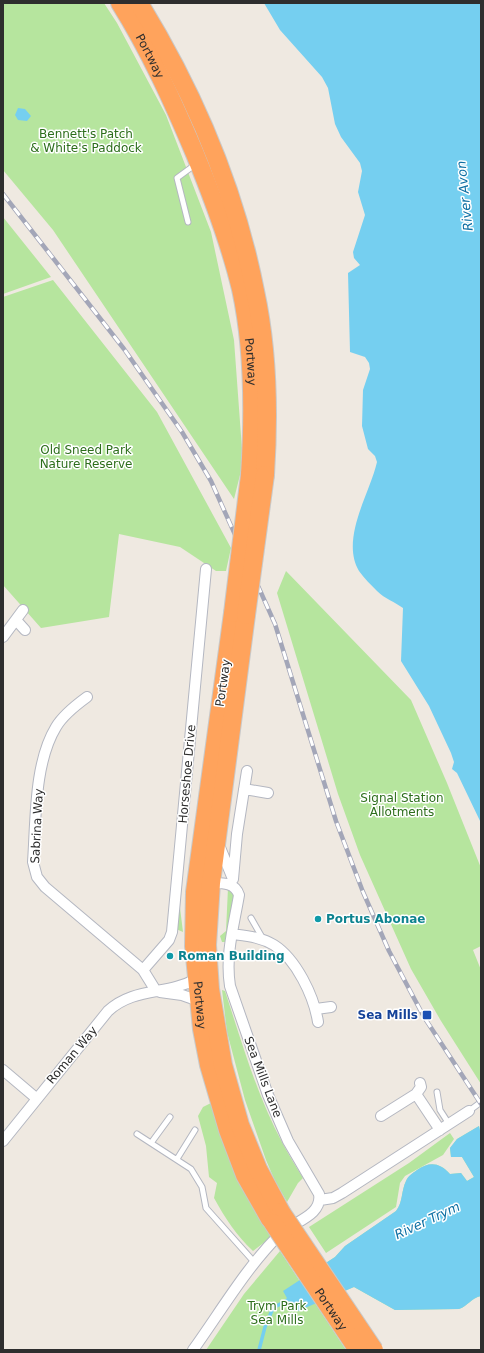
<svg xmlns="http://www.w3.org/2000/svg" width="484" height="1353" viewBox="0 0 484 1353" font-family="'DejaVu Sans',sans-serif">
  <rect width="100%" height="100%" fill="#efe9e1"/>
  <path fill="#b6e59e" d="M3 3H104L117 23 166 115 211 232 234 340 243 463 234 499 53 230 3 170Z
    M3 217 51 277 3 294Z
    M53 280 157 412 231 548 226 571H216L180 547 119 534 109 617 41 628 3 585V297Z
    M286 571 411 700 447 783 481 868V946L473 950 481 970V1084L441 1021 411 969 360 855 338 794 277 593Z
    M228 888 234 893 235 903 225 942H222L220 936 226 931Z
    M179 900 183 932 176 929Z
    M222 990 225 991C242 1043 257 1096 283 1144 289 1155 296 1167 303 1178L298 1183 287 1202 275 1181 266 1160 245 1100 227 1032Z
    M211 1103 270 1231V1238L253 1251C236 1235 225 1218 214 1198L217 1183 209 1177 206 1146 198 1116 203 1107Z
    M479 1126 481 1135V1204L336 1274 481 1296C471 1298 468 1306 459 1309L395 1310 354 1287 315 1303 346 1350H206L244 1294 280 1251 299 1280 335 1257 345 1246 396 1211C403 1202 401 1191 406 1181 408 1176 413 1173 417 1170 430 1161 440 1163 450 1174L461 1173 467 1181 474 1177 462 1157H451L450 1148 457 1139Z
    M450 1133 454 1139 443 1155 405 1176 400 1183 396 1207 326 1253 309 1227 409 1163Z"/>
  <path fill="#75cff0" d="M264 3H481V823L457 773 452 769 454 762 451 753 429 706 401 661 403 608C395 602 385 599 377 591 371 585 364 578 359 571 340 539 370 493 377 462L375 456 368 449 362 426 363 390 370 369 369 363 365 357 350 352 348 273 360 265 354 258 353 252 365 215 358 192 362 171 360 163 341 137 335 124 328 88 322 77 280 30Z
    M18 108 25 109 31 116 27 121 18 120 15 115Z
    M479 1126 481 1135V1296C471 1298 468 1306 459 1309L395 1310 354 1287 298 1311 288 1300 283 1291 335 1257 345 1246 396 1211C403 1202 401 1191 406 1181 408 1176 413 1173 417 1170 430 1161 440 1163 450 1174L461 1173 467 1181 474 1177 462 1157H451L450 1148 457 1139Z"/>
  <g fill="none" stroke-linecap="round" stroke-linejoin="round">
    <path stroke="#75cff0" stroke-width="3.5" d="M259 1350 265 1327 273 1308 291 1298"/>
    <defs>
      <path id="lane" d="M188 222 177 178 196 164
        M251 918 263 939
        M437 1092 440 1110 449 1124
        M469 1111 481 1102
        M137 1134 191 1169 202 1187 206 1208 255 1263
        M151 1143 170 1117
        M177 1159 195 1130"/>
      <path id="street" d="M16 620 25 630
        M3 637 23 610
        M87 697C76 705 63 715 56 727 34 763 36 820 33 862L37 877 45 887 143 970 156 991
        M244 789 268 793
        M219 845 233 879
        M233 879 237 834 247 771
        M232 934C247 936 261 937 274 945 296 959 314 996 318 1022
        M143 970 169 940 172 932 206 569
        M160 992 182 995 199 1001
        M316 1009 331 1007
        M3 1070 36 1098
        M416 1094 440 1130
        M381 1116 416 1094 421 1087 420 1083
        M3 1141 108 1011C134 987 168 995 196 979
        M320 1200 333 1198 342 1193 469 1111
        M193 1350C221 1311 246 1268 279 1235 292 1222 323 1216 319 1194L288 1141 268 1095 230 986C225 955 234 925 239 895 235 882 222 883 211 883"/>
      <g id="highway">
        <path id="s1" d="M120 3C150 51 173 102 195 154 213 198 230 243 241 289 254 349 254 414 250 475"/>
        <path d="M139 3C193 91 235 189 255 291 268 351 269 414 265 475"/>
        <path id="s2" d="M233 613 195 892 194 946 202 1029 209 1065 228 1130 245 1175 270 1219"/>
        <path d="M246 615 211 883 207 945 210 989 223 1065 240 1125 258 1169 281 1212"/>
      </g>
    </defs>
    <use href="#lane" stroke="#b4b7c1" stroke-width="7"/>
    <use href="#street" stroke="#b4b7c1" stroke-width="12"/>
    <use href="#highway" stroke="#c9c9c9" stroke-width="20"/>
    <use href="#lane" stroke="#fff" stroke-width="5"/>
    <use href="#street" stroke="#fff" stroke-width="10"/>
    <use href="#highway" stroke="#ffa35c" stroke-width="18"/>
    <defs>
      <path id="rail" d="M3 194 124 349 182 432 211 481 275 624 336 821 363 892 389 951 424 1017 481 1104"/>
    </defs>
    <use href="#rail" stroke="#a3a6b8" stroke-width="4.5"/>
    <use href="#rail" stroke="#fff" stroke-width="3" stroke-dasharray="9" stroke-linecap="butt"/>
    <defs>
      <g id="highway-bridge">
        <path d="M233 613 250 475"/>
        <path d="M246 615 265 475"/>
        <path d="M281 1212 374 1350"/>
        <path id="s3" d="M273 1223 358 1350"/>
      </g>
    </defs>
    <use href="#highway-bridge" stroke="#c9c9c9" stroke-width="20" stroke-linecap="butt"/>
    <use href="#highway-bridge" stroke="#ffa35c" stroke-width="18"/>
  </g>
  <g fill="#0f9aa8" stroke="#fff" stroke-width="1.5">
    <circle cx="318" cy="919" r="4"/>
    <circle cx="170" cy="956" r="4"/>
  </g>
  <rect fill="#1a4fb4" stroke="#fff" stroke-width="1.5" x="422" y="1010" width="10" height="10" rx="2"/>
  <g text-anchor="middle" stroke-width="3" stroke-linejoin="round" paint-order="stroke">
    <g font-size="12" fill="#2e2e2e" stroke="#fff">
      <text dy="4" stroke="none"><textPath href="#s1" startOffset="61">Portway</textPath></text>
      <text dy="4" stroke="none"><textPath href="#s1" startOffset="385">Portway</textPath></text>
      <text transform="translate(223 683) rotate(-82)" y="4">Portway</text>
      <text transform="translate(187 774) rotate(-85)" y="4">Horseshoe Drive</text>
      <text transform="translate(37 826) rotate(-87)" y="4">Sabrina Way</text>
      <text dy="4" stroke="none"><textPath href="#s2" startOffset="395">Portway</textPath></text>
      <text transform="translate(72 1055) rotate(-50)" y="4">Roman Way</text>
      <text transform="translate(263 1077) rotate(69)" y="4">Sea Mills Lane</text>
      <text dy="4" stroke="none"><textPath href="#s3" startOffset="104">Portway</textPath></text>
    </g>
    <g font-size="12" fill="#2c6e1b" stroke="#fff">
      <text x="86" y="138">Bennett's Patch<tspan x="86" dy="14">&amp; White's Paddock</tspan></text>
      <text x="86" y="454">Old Sneed Park<tspan x="86" dy="14">Nature Reserve</tspan></text>
      <text x="402" y="802">Signal Station<tspan x="402" dy="14">Allotments</tspan></text>
      <text x="277" y="1310">Trym Park<tspan x="277" dy="14">Sea Mills</tspan></text>
    </g>
    <g font-size="12" font-weight="bold" fill="#0d838f" stroke="#fff" text-anchor="start">
      <text x="326" y="923">Portus Abonae</text>
      <text x="178" y="960">Roman Building</text>
    </g>
    <g font-size="12" font-weight="bold" fill="#164399" stroke="#fff" text-anchor="end">
      <text x="418" y="1019">Sea Mills</text>
    </g>
    <g font-size="13" font-style="italic" fill="#0d6fa3" stroke="#fff">
      <text transform="translate(464 196) rotate(-96)" y="5">River Avon</text>
      <text transform="translate(427 1220) rotate(-25)" y="5">River Trym</text>
    </g>
  </g>
  <rect width="484" height="1353" fill="none" stroke="#2e2e2e" stroke-width="8"/>
</svg>
